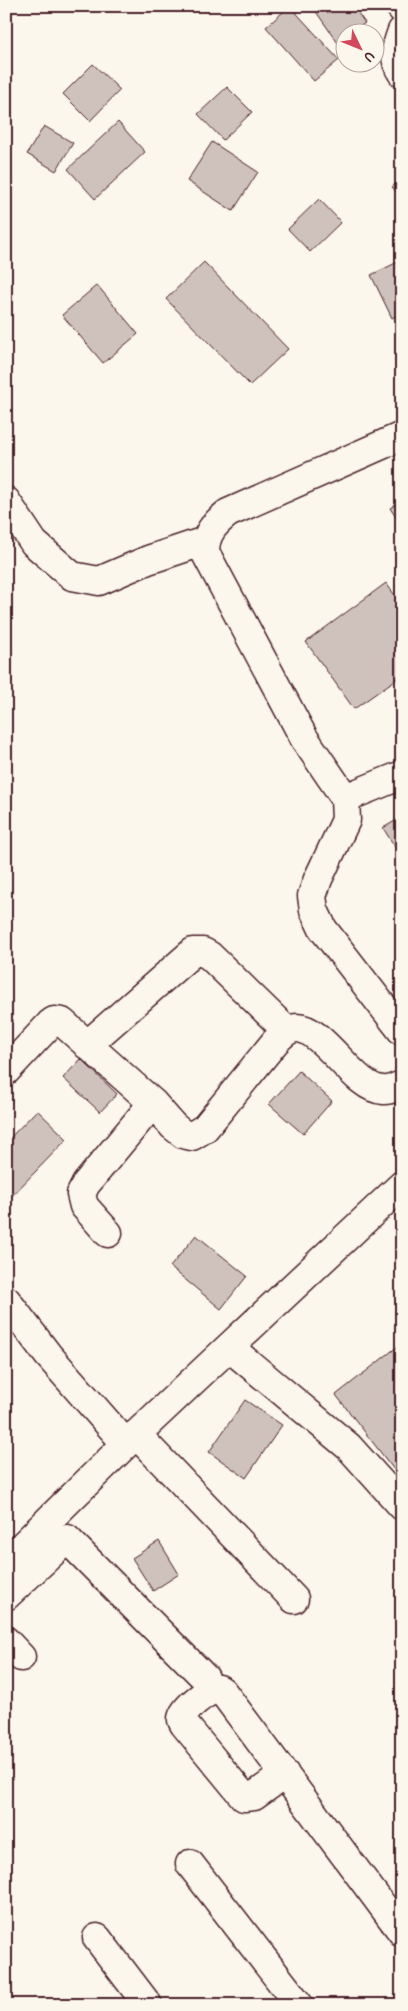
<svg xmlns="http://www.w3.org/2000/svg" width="408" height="2011" viewBox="0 0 408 2011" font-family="'Patrick Hand',sans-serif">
  <rect width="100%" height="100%" fill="#fbf7ec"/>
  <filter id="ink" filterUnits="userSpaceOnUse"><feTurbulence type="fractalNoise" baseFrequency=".02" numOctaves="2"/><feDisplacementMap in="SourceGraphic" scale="10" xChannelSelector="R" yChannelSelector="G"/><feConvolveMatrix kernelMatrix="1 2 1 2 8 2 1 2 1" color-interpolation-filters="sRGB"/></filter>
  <g filter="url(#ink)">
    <path fill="#cfc2bc" stroke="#4a1f2b" d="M290 6 339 60 314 81 266 27Z
      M312 6H353L365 23 352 32H346V37L338 43Z
      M93 64 120 90 90 121 63 94Z
      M227 87 252 112 223 140 198 114Z
      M118 122 145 152 95 199 68 169Z
      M44 126 73 143 56 171 27 154Z
      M212 142 258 172 233 211 187 181Z
      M402 178V198L392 187Z
      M319 199 341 222 310 252 288 229Z
      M402 260V313L392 318 371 275Z
      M204 262 288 349 250 385 166 299Z
      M97 285 138 334 103 363 62 315Z
      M402 501V527L390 508Z
      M386 583 402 605V675L354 709 306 642Z
      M402 817V858L383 828Z
      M81 1059 117 1094 100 1112 63 1078Z
      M299 1071 332 1101 303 1134 269 1104Z
      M37 1110 67 1139 6 1202V1142Z
      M196 1235 247 1276 221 1309 170 1267Z
      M402 1343V1480L336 1395Z
      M245 1400 282 1425 246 1478 209 1452Z
      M159 1541 179 1574 153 1591 132 1558Z"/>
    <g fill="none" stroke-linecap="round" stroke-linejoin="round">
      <defs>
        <path id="minor" d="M400 6 402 9
          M402 31C396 47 392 58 402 73
          M402 436 228 513C214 524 205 534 205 552L304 738 345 798 346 820 318 879 312 896 314 910 323 929 402 1031
          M6 501 34 543 72 576 99 581 148 560 205 541
          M345 798 402 775
          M87 1045 193 952H203L210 956 287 1031
          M6 1071 50 1024 54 1021 62 1022 153 1103 173 1126 183 1134 192 1136 205 1128 275 1042C281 1036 287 1028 297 1028 324 1028 354 1089 383 1090 389 1091 396 1087 402 1085
          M108 1233 84 1206 81 1194 86 1184 153 1103
          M6 1300 48 1355 126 1444
          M229 1347 402 1185
          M136 1434 294 1599
          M6 1562 126 1444 229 1347 349 1447 402 1506
          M6 1596 67 1539 205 1678
          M6 1641 21 1657
          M285 1774 254 1796 244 1797 184 1724 182 1720C181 1710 209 1688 219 1689L223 1692 402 1932
          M190 1864 299 2005
          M97 1938 148 2005"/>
      </defs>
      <use href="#minor" stroke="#4a1f2b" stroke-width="31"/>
      <use href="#minor" stroke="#fbf7ec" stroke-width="28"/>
    </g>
  </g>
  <rect width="408" height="2011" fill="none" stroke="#fbf7ec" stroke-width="25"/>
  <rect x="12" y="12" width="383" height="1986" fill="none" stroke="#4a1f2b" stroke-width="2" filter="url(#ink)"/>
  <g transform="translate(360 48) rotate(133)"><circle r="24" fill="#fbf7ec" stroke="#b4a19f"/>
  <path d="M0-4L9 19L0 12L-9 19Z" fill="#d1495b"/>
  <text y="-8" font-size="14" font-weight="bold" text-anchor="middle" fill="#4a1f2b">U</text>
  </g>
</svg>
